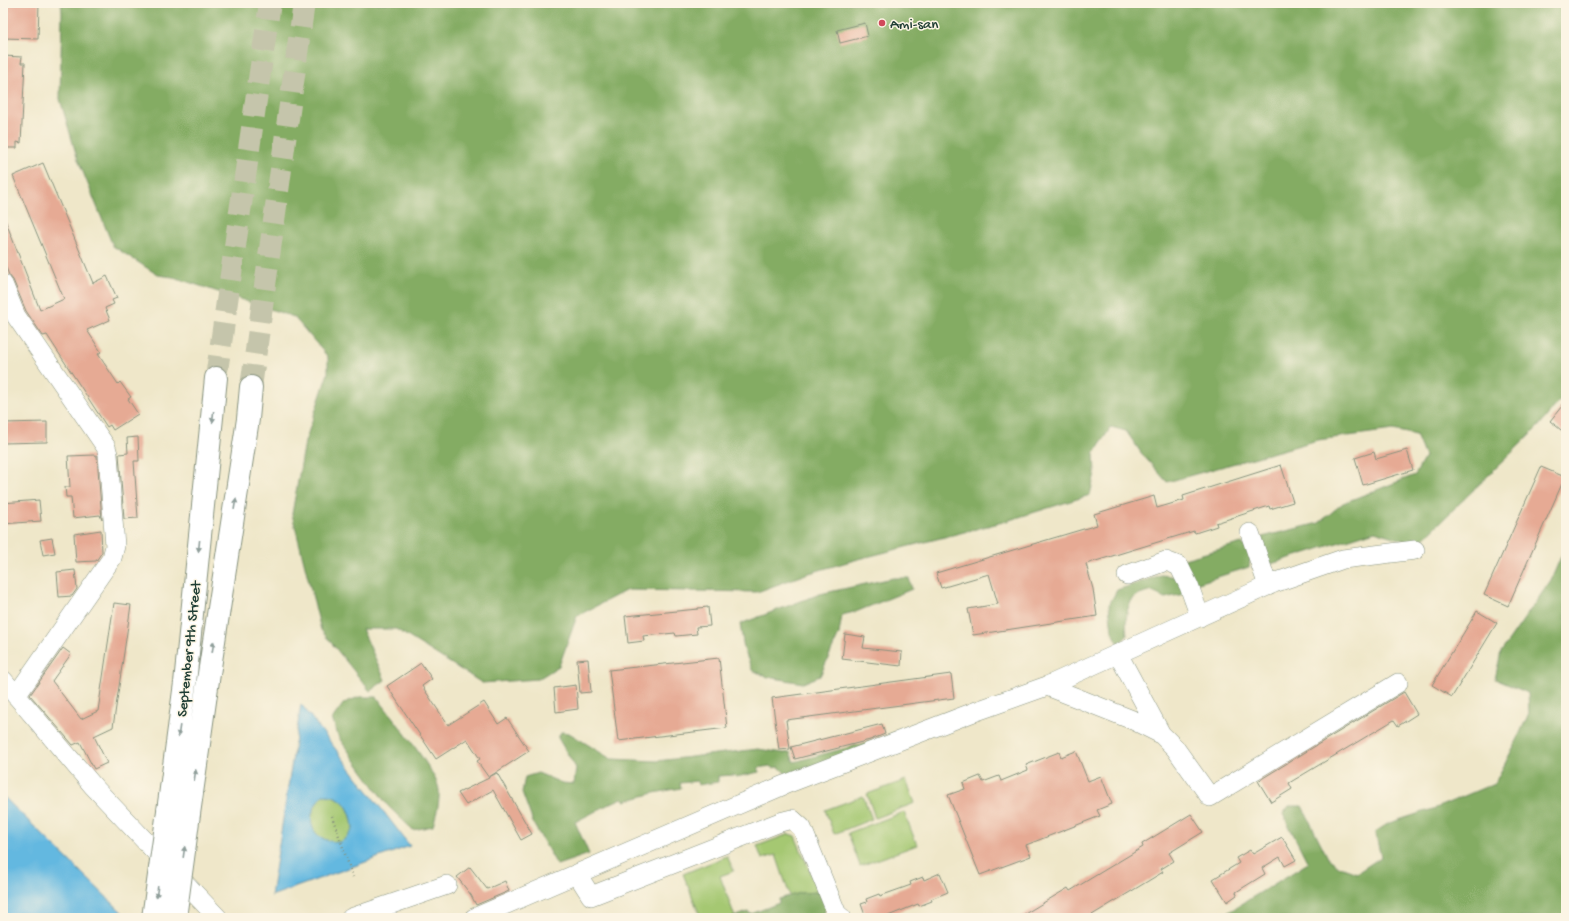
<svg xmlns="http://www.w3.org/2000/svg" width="1569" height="921" viewBox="0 0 1569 921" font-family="'Gochi Hand',sans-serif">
  <rect width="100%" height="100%" fill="#fcf5e5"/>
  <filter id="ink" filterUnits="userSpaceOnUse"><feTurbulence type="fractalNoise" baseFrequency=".025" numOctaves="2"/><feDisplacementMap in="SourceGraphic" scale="8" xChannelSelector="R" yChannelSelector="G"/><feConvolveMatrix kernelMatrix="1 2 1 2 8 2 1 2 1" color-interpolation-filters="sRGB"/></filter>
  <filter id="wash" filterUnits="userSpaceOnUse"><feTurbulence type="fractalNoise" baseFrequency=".012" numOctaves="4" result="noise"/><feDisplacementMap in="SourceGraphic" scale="16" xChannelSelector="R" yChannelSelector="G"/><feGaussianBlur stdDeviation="0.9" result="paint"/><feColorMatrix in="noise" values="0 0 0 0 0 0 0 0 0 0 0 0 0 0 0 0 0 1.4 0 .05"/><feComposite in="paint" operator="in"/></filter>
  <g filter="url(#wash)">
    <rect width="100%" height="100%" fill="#efe7c9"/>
    <path fill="#a5c872" stroke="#628253" d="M906 780 915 803 875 818 867 794Z
      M323 795C344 794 352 811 353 829 350 834 347 838 342 841 338 843 334 842 330 841 304 835 308 811 323 795Z
      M863 796 872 819 834 834 825 810Z
      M904 812 917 845 860 866 848 833Z
      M789 834 795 836 819 892 800 893 790 896 776 855 762 859 757 846Z
      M727 856 734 871 720 876 735 917 731 918H701L683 874Z"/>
    <path fill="#84ac64" stroke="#52744c" d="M61 3H1566V393L1538 427 1417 545 1375 531 1271 564 1265 555 1262 537 1319 523 1343 503 1415 475 1425 457 1416 435 1393 430 1318 440 1167 482 1142 454 1126 431 1111 427 1094 453 1095 473 1090 495 1003 522 851 561 806 574 757 592 627 590 577 616 559 666 538 679 482 683 396 629H362L385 680 370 691 321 630 292 514 305 442 328 373V357L294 317 173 277 158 275 113 246 77 157 60 99 62 12Z
      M1242 543 1251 555 1249 567 1192 585 1184 559Z
      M1566 545V918H1219L1308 863 1283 814 1289 806H1302L1328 858 1340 867 1357 873 1381 857 1375 832 1389 823 1436 808 1495 783 1514 746 1529 713 1528 693 1495 679 1501 652 1551 580Z
      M1161 575 1178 577 1184 594 1165 598 1150 591C1146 592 1141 593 1138 595 1124 603 1126 623 1127 636L1119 644 1112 631 1109 605 1117 590Z
      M893 578H909L912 589 858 611 842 615 839 634 820 676 803 683 768 677 752 670 744 649 740 624 820 594Z
      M359 697H377C390 715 437 771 439 790 440 802 436 815 433 826L413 830 388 806 339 738 332 719 344 703Z
      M952 711 790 778 779 767 772 768 770 766 758 768 759 772 736 777 734 775 718 776V782L698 785 697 781 680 783 681 788 654 793 625 801 622 798C606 805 591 814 575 822L589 854 557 865 534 825 522 792 525 777 538 773 562 783 574 784 576 768 558 738 561 732 569 733 611 759 657 761 758 749 784 753 790 752 794 762 887 737 891 734Z
      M819 892 826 906 823 918H731L748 912 751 914 779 903V899L800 893Z"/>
    <path fill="#64b8e0" stroke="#427a8a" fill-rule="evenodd" d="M301 704 410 846 271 896ZM323 795C344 794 352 811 353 829 350 834 347 838 342 841 338 843 334 842 330 841 305 835 308 810 323 795Z
      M3 796 128 918H3Z"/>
    <g id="blocks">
      <path fill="#e6aa94" d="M3 3H39L38 39 3 38Z
        M865 23 868 36 840 43 837 30Z
        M3 56 22 57 21 63H25L21 143 17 142V148H3Z
        M43 163 93 283 107 276 117 298 112 300 114 304 105 308 110 320 87 330 101 352 98 354 118 384 120 382 131 397 128 399 138 414 113 430 110 425 107 427 47 335 43 336 26 311 13 280 9 275 3 260 4 217 40 310 64 299 13 176Z
        M1566 401V434L1550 421Z
        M47 422V442L3 443V423Z
        M138 437 139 461H134L138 518 124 519 119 454 128 453 127 438Z
        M1407 450 1413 470 1363 485 1355 458 1374 452 1376 459Z
        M95 455 97 456 102 520 100 515 73 518 71 497H66L65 487H70L68 456Z
        M1281 465 1293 502 1270 509 1269 506 1216 523 1217 526 1195 533 1194 531 1086 564 1093 589 1097 616 973 635 968 609 998 604 989 574 941 588 936 573 1097 525 1094 514 1154 496 1157 508 1184 500 1183 496Z
        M1541 467 1565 477 1508 606 1484 595Z
        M39 500 41 521 3 524V503Z
        M101 530 102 552 96 561 76 562 74 534Z
        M52 538 55 553 43 555 40 540Z
        M75 570 77 589 72 596 59 597 57 572Z
        M114 603 131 605 113 727 94 736 107 763 94 769 80 742 73 745 30 695 63 648 71 654 52 681 81 719 98 711Z
        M708 607 710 626 696 627 697 634 676 636 675 633 643 636 644 641 628 643 625 616 698 609V608Z
        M1477 611 1497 623 1452 697 1432 685Z
        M845 634 865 637 863 648 902 652 901 666 842 659Z
        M719 658 727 728 618 741 609 670Z
        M588 659 591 692 580 693 577 660Z
        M421 663 432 679 422 686 448 725 484 702 498 724 507 718 529 751 489 777 497 773 532 834 521 840 493 790 466 805 458 793 489 778 477 761 480 759 467 739 436 759 387 686Z
        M951 674 954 698 786 720 790 749 779 750 772 698Z
        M576 685 578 709 556 712 554 688Z
        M1404 692 1417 714 1398 726 1394 720 1289 783 1292 789 1271 802 1258 781Z
        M882 724 885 734 870 740 795 759 791 747Z
        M1076 751 1088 781 1101 776 1112 804 1097 810 1100 816 1026 845 1031 856 980 875 948 795 965 789 963 783 980 776 983 782 999 776 1001 781 1028 770 1026 765 1059 752 1061 757Z
        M1191 814 1203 832 1169 853 1174 861 1161 869 1163 872 1087 918H1018L1068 888 1070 891 1143 847 1142 844Z
        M1282 837 1296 860 1285 866 1280 857 1262 868 1265 874 1236 892 1237 895 1227 902 1213 879 1239 863 1236 858 1250 850 1253 854Z
        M470 867 487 889 505 881 509 891 476 905 471 895 457 877Z
        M940 873 948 892 931 899 932 901 919 906 918 904 888 916 889 918H866L861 904 867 902 866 899 879 894 880 896 911 885 910 882 923 877 924 880Z"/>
    </g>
  </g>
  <g filter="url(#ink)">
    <use href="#blocks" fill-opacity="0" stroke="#87927e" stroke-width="1"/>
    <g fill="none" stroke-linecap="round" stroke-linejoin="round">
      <path stroke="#c5c5ab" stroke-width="22" stroke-dasharray="22 11" stroke-linecap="butt" d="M216 378 270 3
        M251 387 304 3"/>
      <defs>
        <path id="minor" d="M3 284 16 316 106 447 108 454 115 546 112 558 16 696
          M1250 533 1268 586
          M1127 575 1166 561 1179 566 1189 586 1200 617
          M1118 654 1161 734
          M3 680 94 787 218 918
          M1047 686 1135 721 1161 734 1175 748 1210 797 1398 683
          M577 874 591 896 780 822 792 819 802 828 837 914 842 918
          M351 918 447 885
          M474 918 784 785 974 712 1047 686 1274 583 1343 559 1415 550"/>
        <path id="highway" d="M168 811 185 683 216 378
          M189 814 207 687 248 419 251 387"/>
      </defs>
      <use href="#minor" stroke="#87927e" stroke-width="20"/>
      <use href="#highway" stroke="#87927e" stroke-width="24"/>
      <path stroke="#87927e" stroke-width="2.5" stroke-dasharray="1 3" stroke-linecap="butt" d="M332 816 353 877"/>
      <use href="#minor" stroke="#fff" stroke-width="19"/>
      <use href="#highway" stroke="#fff" stroke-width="22"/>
      <defs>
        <path id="highway-bridge" d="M153 918 168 811
          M175 918 189 814"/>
      </defs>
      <use href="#highway-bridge" stroke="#87927e" stroke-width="24" stroke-linecap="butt"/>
      <use href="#highway-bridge" stroke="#fff" stroke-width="22"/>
    </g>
    <defs><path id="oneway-solid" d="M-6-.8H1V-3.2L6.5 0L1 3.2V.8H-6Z"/></defs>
    <g fill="#8f9e9a">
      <use href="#oneway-solid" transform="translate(213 417) rotate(96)"/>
      <use href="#oneway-solid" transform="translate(235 504) rotate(-81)"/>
      <use href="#oneway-solid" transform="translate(199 546) rotate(96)"/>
      <use href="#oneway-solid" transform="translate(213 647) rotate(-81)"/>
      <use href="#oneway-solid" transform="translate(179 731) rotate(98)"/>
      <use href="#oneway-solid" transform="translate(195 775) rotate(-82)"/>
      <use href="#oneway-solid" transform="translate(184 852) rotate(-82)"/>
      <use href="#oneway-solid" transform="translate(157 892) rotate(98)"/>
    </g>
  </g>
  <circle fill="#d1495b" stroke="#fcf5e5" stroke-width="1.5" cx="882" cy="23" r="4"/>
  <g text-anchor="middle" stroke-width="3" stroke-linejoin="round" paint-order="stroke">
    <g font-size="15" fill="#1f3d34" stroke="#fcf5e5" text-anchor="start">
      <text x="890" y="28">Ami-san</text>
    </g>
    <g font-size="15" fill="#1f3d34" stroke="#fcf5e5">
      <text transform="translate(188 649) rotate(-84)" y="5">September 9th Street</text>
    </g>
  </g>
  <rect width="1569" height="921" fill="none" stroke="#fcf5e5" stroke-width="16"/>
</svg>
